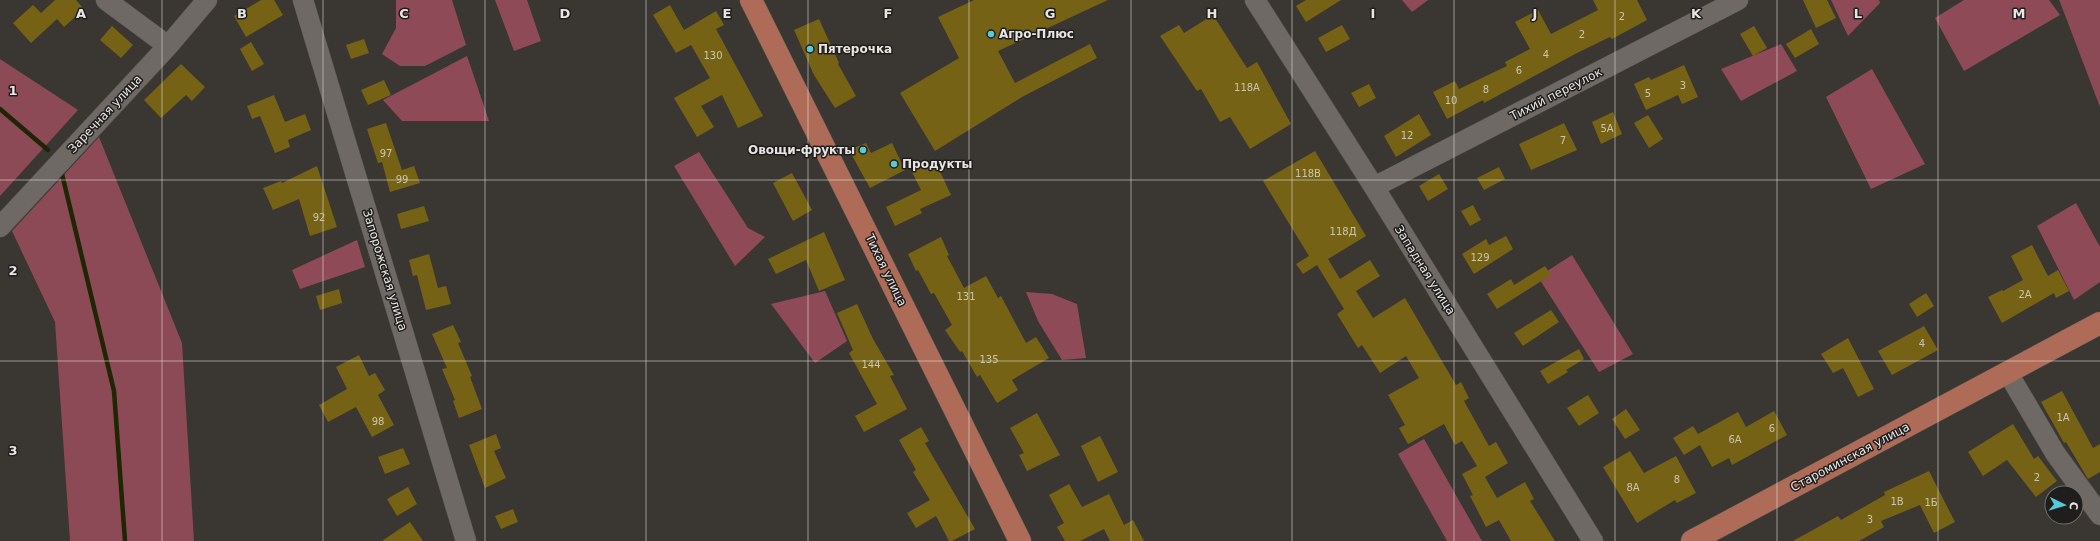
<svg xmlns="http://www.w3.org/2000/svg" width="2100" height="541" viewBox="0 0 2100 541" font-family="'DejaVu Sans',sans-serif">
  <rect width="100%" height="100%" fill="#3a3733"/>
  <path fill="#8c4956" d="M2059 0H2100V107L2060 2Z
    M0 59 78 110 0 196Z
    M99 137 182 343 194 541H70L55 322 12 231Z"/>
  <path fill="#8f4a58" d="M396 0H452L466 45 425 66H400L382 54 396 28Z
    M495 0H527L541 41 514 51Z
    M1402 0H1428L1412 12Z
    M1831 0H1879L1880 3 1848 36Z
    M1964 0H2049L2060 15 1964 71 1935 18Z
    M1781 44 1797 71 1741 101 1721 69Z
    M467 56 489 121H402L383 100Z
    M1872 69 1925 164 1871 189 1826 97Z
    M699 152 748 228 765 237 735 266 674 166Z
    M2076 203 2100 247V282L2074 300 2037 226Z
    M357 240 365 267 300 289 292 270Z
    M1572 255 1633 354 1599 372 1538 277Z
    M825 291 847 341 815 363 771 304Z
    M1026 292 1052 294 1077 304 1086 358 1062 360 1038 321Z
    M1424 439 1482 541H1447L1398 454Z"/>
  <g fill="none" stroke-linecap="round" stroke-linejoin="round">
    <path stroke="#1e2603" stroke-width="4.5" d="M0 109 48 150
      M62 174 114 391 125 541"/>
  </g>
  <path fill="#756215" d="M55 0H76L84 9 64 27 57 19 31 43 13 23 33 5 41 13Z
    M261 0H274L283 15 246 37 234 16Z
    M974 0H1108L998 51 1015 83 1090 44 1097 58 1022 97 935 151 900 93 959 58 938 17Z
    M1306 0H1341L1306 22 1296 6Z
    M1593 0H1637L1647 20 1612 39 1610 37 1579 52 1499 95 1484 103 1483 100 1447 119 1433 92 1455 81 1459 89 1507 66 1505 62 1530 49 1515 22 1538 10 1551 34 1598 10Z
    M1803 0H1827L1836 18 1816 28Z
    M670 5 684 30 716 11 724 25 716 29 763 116 738 128 722 95 701 106 714 127 697 137 674 98 710 78 691 45 676 53 653 15Z
    M1213 15 1247 68 1257 62 1291 124 1250 149 1230 117 1220 122 1201 89 1197 91 1160 36 1179 25 1184 33Z
    M819 19 839 63 838 64 856 96 835 108 814 75 794 30Z
    M1342 25 1350 39 1326 52 1318 38Z
    M112 26 133 45 121 58 100 40Z
    M1754 26 1767 48 1753 56 1740 34Z
    M1811 29 1819 44 1795 58 1786 44Z
    M364 39 369 53 351 59 346 45Z
    M251 42 264 64 252 71 240 49Z
    M181 64 205 87 192 101 186 95 161 118 144 100Z
    M1684 65 1698 97 1682 104 1678 95 1646 110 1634 84 1649 77 1651 80Z
    M384 80 391 95 368 105 361 90Z
    M1369 84 1376 98 1359 107 1351 93Z
    M274 95 285 122 305 114 311 130 288 140 290 147 275 153 260 116 252 119 247 106Z
    M1613 112 1622 134 1601 144 1592 122Z
    M1419 114 1431 135 1396 157 1384 136Z
    M1648 115 1663 139 1649 148 1634 123Z
    M386 123 402 170 414 166 420 183 390 192 382 162 378 163 367 129Z
    M1564 123 1577 150 1531 170 1519 144Z
    M866 143 871 153 892 143 905 170 870 188 849 150Z
    M1315 151 1366 236 1328 259 1340 279 1370 260 1380 276 1356 291 1373 318 1405 298 1456 385 1461 382 1469 398 1464 401 1489 446 1496 442 1508 463 1485 477 1497 498 1525 482 1534 499 1530 501 1555 541H1511L1499 520 1486 527 1470 496 1473 495 1462 474 1477 466 1462 441 1455 445 1444 424 1408 444 1399 428 1405 425 1388 395 1419 378 1406 356 1380 373 1362 345 1358 348 1337 314 1344 309 1317 265 1303 274 1296 264 1309 256 1263 181Z
    M935 161 951 195 920 209 922 213 895 226 886 207 921 190 912 172Z
    M317 166 337 227 310 236 299 199 273 210 263 188 281 181 282 183Z
    M1499 167 1505 179 1484 190 1477 178Z
    M792 173 812 210 793 221 773 183Z
    M1439 174 1448 189 1428 201 1419 186Z
    M1473 205 1481 220 1470 226 1461 211Z
    M424 206 429 221 401 229 397 214Z
    M824 232 845 280 819 291 806 260 776 274 768 259Z
    M1506 236 1513 249 1474 274 1462 254 1486 239 1489 245Z
    M941 237 949 255 947 256 964 288 986 276 998 298 1001 296 1026 343 1036 337 1049 358 1012 380 1018 390 997 403 980 375 977 377 962 351 960 352 945 330 952 325 934 293 931 294 918 270 916 271 908 254Z
    M2032 245 2048 276 2058 270 2069 291 2056 298 2054 293 2002 323 1988 297 2002 290 2003 291 2023 280 2011 256Z
    M429 254 438 288 446 286 451 304 426 310 417 275 413 276 409 260Z
    M1545 266 1551 275 1497 309 1487 294 1511 279 1514 285Z
    M339 289 342 303 320 310 316 296Z
    M1926 293 1934 306 1917 317 1909 304Z
    M857 304 873 339 894 375 890 376 907 409 864 432 855 416 877 404 849 353 853 350 837 313Z
    M1551 310 1559 322 1523 346 1514 333Z
    M453 325 461 342 458 343 472 376 470 377 482 409 459 418 453 401 455 400 442 369 447 368 432 334Z
    M1924 326 1938 350 1892 375 1878 351Z
    M1848 338 1874 389 1858 397 1843 368 1833 373 1821 354Z
    M1579 349 1584 359 1566 370 1568 372 1548 384 1540 371Z
    M359 355 369 376 375 373 385 390 378 395 394 425 372 437 356 407 328 422 319 405 347 389 336 367Z
    M2062 391 2093 448 2100 444V472L2088 479 2066 442 2064 443 2041 402Z
    M1588 395 1599 413 1579 426 1567 408Z
    M1626 409 1640 430 1625 439 1612 419Z
    M1774 411 1787 435 1732 465 1729 458 1712 467 1700 445 1684 455 1673 438 1693 426 1698 434 1738 412 1746 427Z
    M1037 413 1060 455 1027 471 1019 455 1024 453 1010 428Z
    M2013 424 2034 459 2038 456 2057 481 2036 497 2007 460 1983 476 1968 452Z
    M921 427 929 441 925 443 975 529 952 541H949L936 516 916 528 907 513 930 500 913 472 916 470 899 440Z
    M496 434 501 448 494 451 506 478 485 488 469 445Z
    M1100 436 1118 472 1098 482 1081 446Z
    M403 448 410 464 385 474 378 457Z
    M1630 451 1644 473 1676 456 1696 493 1677 503 1675 500 1637 523 1603 467Z
    M1929 471 1955 522 1934 533 1920 505 1881 521 1884 527 1859 541H1793L1838 516 1841 520 1885 495 1884 492Z
    M1069 484 1082 507 1109 494 1124 525 1133 520 1144 541H1110L1104 529 1080 541H1065L1057 527 1064 523 1049 495Z
    M408 487 417 504 397 516 387 499Z
    M513 509 518 522 501 529 495 516Z
    M410 522 423 541H382Z"/>
  <g fill="none" stroke-linecap="round" stroke-linejoin="round">
    <defs>
      <path id="minor" d="M106 0 168 46
        M303 0 466 541
        M1255 0 1374 187 1593 541
        M1374 187 1738 0
        M0 227 168 46 207 0
        M2008 373 2055 453 2100 515"/>
      <path id="major" d="M751 0 1020 541
        M1692 541 2100 323"/>
    </defs>
    <use href="#minor" stroke="#595653" stroke-width="21"/>
    <use href="#major" stroke="#595653" stroke-width="23"/>
    <use href="#minor" stroke="#6e6965" stroke-width="20"/>
    <use href="#major" stroke="#ae6c58" stroke-width="22"/>
  </g>
  <path fill="none" stroke="#e8e6e3" stroke-width="1" stroke-opacity="0.55" d="M162 0V541M323 0V541M485 0V541M646 0V541M808 0V541M969 0V541M1131 0V541M1292 0V541M1454 0V541M1615 0V541M1777 0V541M1938 0V541M0 180H2100M0 361H2100"/>
  <g fill="#53cbdb" stroke="#201e1d" stroke-width="1.5">
    <circle cx="991" cy="34" r="4"/>
    <circle cx="810" cy="49" r="4"/>
    <circle cx="863" cy="150" r="4"/>
    <circle cx="894" cy="164" r="4"/>
  </g>
  <g text-anchor="middle" stroke-width="3" stroke-linejoin="round" paint-order="stroke">
    <g font-size="10" fill="#cbc5b0">
      <text x="1622" y="20">2</text>
      <text x="1582" y="38">2</text>
      <text x="1546" y="58">4</text>
      <text x="713" y="59">130</text>
      <text x="1519" y="74">6</text>
      <text x="1683" y="89">3</text>
      <text x="1247" y="91">118А</text>
      <text x="1486" y="93">8</text>
      <text x="1648" y="97">5</text>
      <text x="1451" y="104">10</text>
      <text x="1607" y="132">5А</text>
      <text x="1407" y="139">12</text>
      <text x="1563" y="144">7</text>
      <text x="386" y="157">97</text>
      <text x="1308" y="177">118В</text>
      <text x="402" y="183">99</text>
      <text x="319" y="221">92</text>
      <text x="1343" y="235">118Д</text>
      <text x="1480" y="261">129</text>
      <text x="2025" y="298">2А</text>
      <text x="966" y="300">131</text>
      <text x="1922" y="347">4</text>
      <text x="989" y="363">135</text>
      <text x="871" y="368">144</text>
      <text x="2063" y="421">1А</text>
      <text x="378" y="425">98</text>
      <text x="1772" y="432">6</text>
      <text x="1735" y="443">6А</text>
      <text x="2037" y="481">2</text>
      <text x="1677" y="483">8</text>
      <text x="1633" y="491">8А</text>
      <text x="1897" y="505">1В</text>
      <text x="1931" y="506">1Б</text>
      <text x="1870" y="523">3</text>
    </g>
    <g font-size="12" font-weight="bold" fill="#e8e6e3" stroke="#201e1d" text-anchor="start">
      <text x="999" y="38">Агро-Плюс</text>
      <text x="818" y="53">Пятерочка</text>
      <text x="855" y="154" text-anchor="end">Овощи-фрукты</text>
      <text x="902" y="168">Продукты</text>
    </g>
    <g font-size="12" fill="#e8e6e3" stroke="#201e1d">
      <text transform="translate(1556 94) rotate(-27)" y="4">Тихий переулок</text>
      <text transform="translate(105 114) rotate(-47)" y="4">Заречная улица</text>
      <text transform="translate(385 270) rotate(73)" y="4">Запорожская улица</text>
      <text transform="translate(886 270) rotate(64)" y="4">Тихая улица</text>
      <text transform="translate(1425 270) rotate(58)" y="4">Западная улица</text>
      <text transform="translate(1850 457) rotate(-28)" y="4">Староминская улица</text>
    </g>
  </g>
  <g font-size="13" text-anchor="middle" font-weight="bold" fill="#e8e6e3" stroke="#201e1d" stroke-width="3" stroke-linejoin="round" paint-order="stroke">
    <text x="81" y="18">A</text>
    <text x="242" y="18">B</text>
    <text x="404" y="18">C</text>
    <text x="565" y="18">D</text>
    <text x="727" y="18">E</text>
    <text x="888" y="18">F</text>
    <text x="1050" y="18">G</text>
    <text x="1212" y="18">H</text>
    <text x="1373" y="18">I</text>
    <text x="1535" y="18">J</text>
    <text x="1696" y="18">K</text>
    <text x="1858" y="18">L</text>
    <text x="2019" y="18">M</text>
    <text x="13" y="95">1</text>
    <text x="13" y="275">2</text>
    <text x="13" y="455">3</text>
  </g>
  <g transform="translate(2064 505) rotate(95)"><circle r="19" fill="#201e1d" stroke="#706e6c"/>
  <path d="M0-3L7 15L0 10L-7 15Z" fill="#53cbdb"/>
  <text y="-6" font-size="11" font-weight="bold" text-anchor="middle" fill="#e8e6e3">С</text>
  </g>
</svg>
